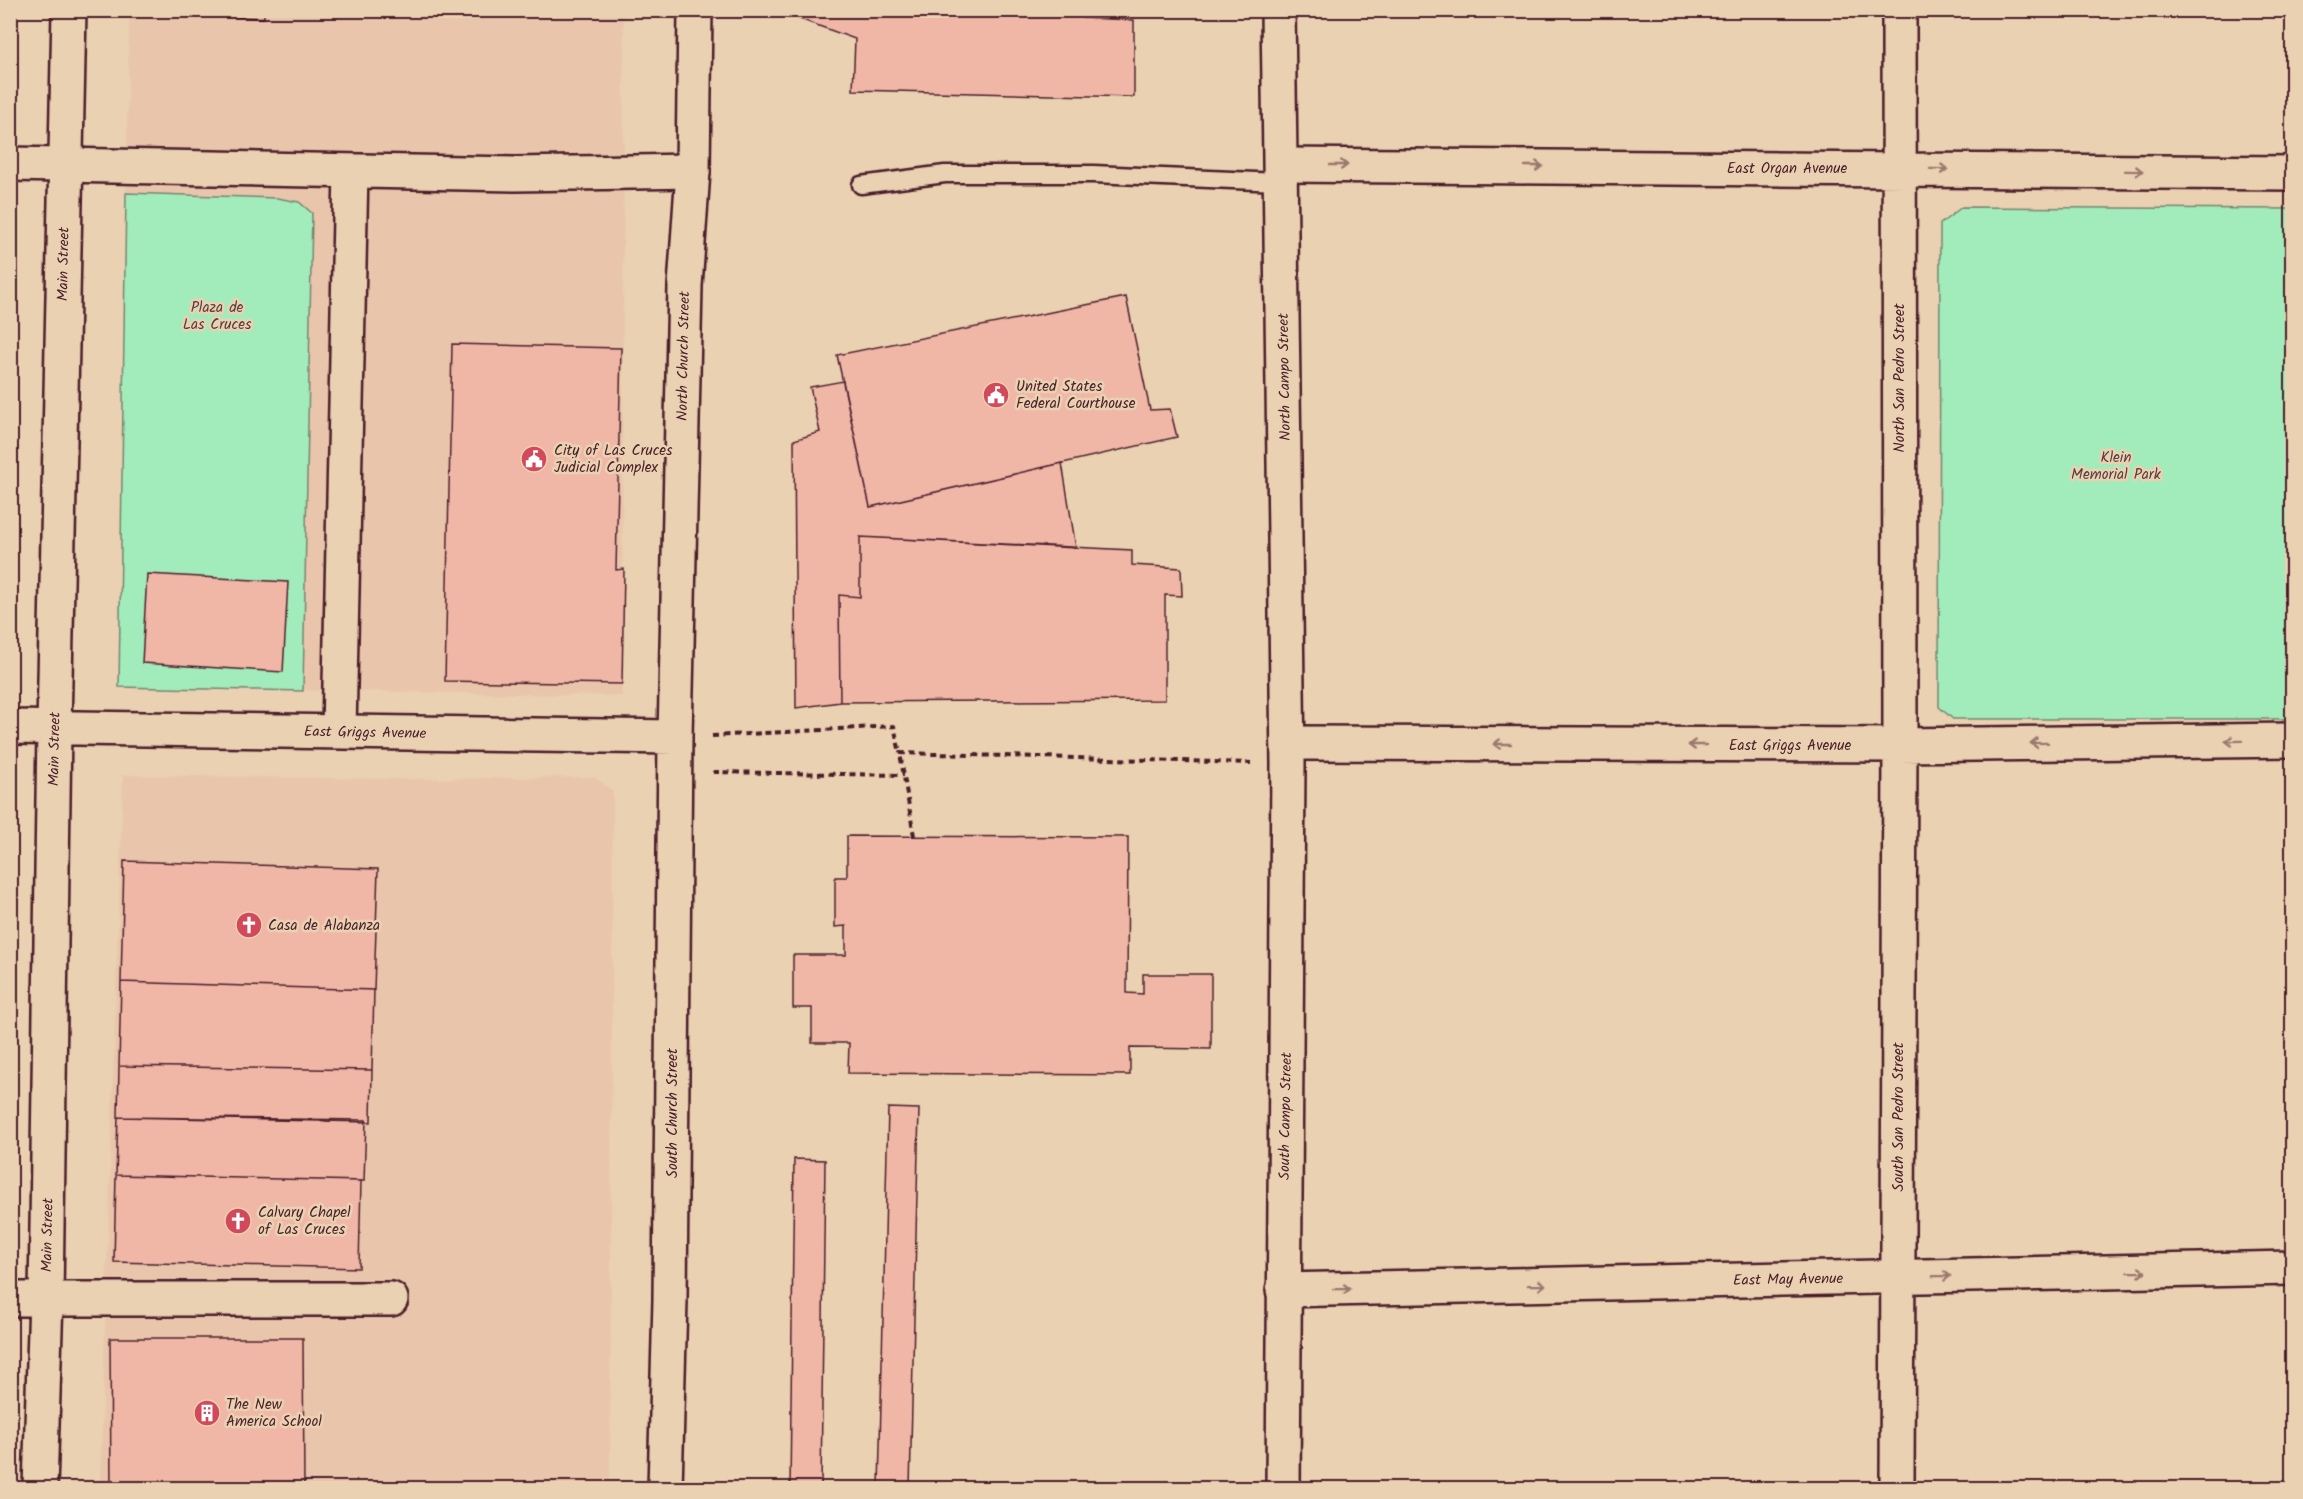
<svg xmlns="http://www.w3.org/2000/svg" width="2303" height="1499" viewBox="0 0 2303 1499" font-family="Kalam,sans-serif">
  <rect width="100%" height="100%" fill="#ead1b1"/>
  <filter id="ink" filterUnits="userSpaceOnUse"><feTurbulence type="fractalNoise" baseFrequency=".0167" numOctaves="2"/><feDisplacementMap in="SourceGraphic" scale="12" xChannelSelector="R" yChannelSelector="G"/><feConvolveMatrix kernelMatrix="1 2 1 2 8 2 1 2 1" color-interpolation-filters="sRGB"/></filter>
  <g filter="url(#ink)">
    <path fill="#e9c6ab" d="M129 11H624L622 696 119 687Z
      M123 775 407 779 595 777 613 791 610 1488H100Z"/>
    <path fill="#a2ebba" stroke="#768572" stroke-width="1.5" d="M126 193 277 198 299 202 312 213 303 691 119 687Z
      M1962 207 2292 209V719H1953L1939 707 1940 224Z"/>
    <path fill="#f0b7a7" stroke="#4a1f2b" stroke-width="1.5" d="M189 10H264V18L189 15Z
      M783 10H1083V18L1134 20V97L853 90 855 39 783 13Z
      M1126 297 1150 410 1170 409 1177 437 870 507 837 355Z
      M452 344 621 348 616 570 624 569 622 684 445 681Z
      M843 381 870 507 1062 463 1076 548 860 537V597L839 595 840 702 796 708 794 440 820 432 810 387Z
      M860 537 1132 550V565L1181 568 1182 596 1165 595V700L840 702 839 595 860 597Z
      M147 574 288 582 283 672 142 663Z
      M847 836 1128 837 1127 993 1143 994V974H1211V1049L1130 1048V1075L848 1073 849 1043H812V1008H793V955H846V926L835 927V877H847Z
      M124 861 378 869 374 990 121 982Z
      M121 982 374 990 372 1070 119 1066Z
      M119 1066 372 1070 371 1122 118 1117Z
      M888 1108 919 1109 910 1488H879Z
      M118 1117 366 1120 364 1181 116 1175Z
      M794 1159 825 1160 821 1488H790Z
      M116 1175 361 1181 359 1268 114 1262Z
      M110 1338H303L304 1488H111Z"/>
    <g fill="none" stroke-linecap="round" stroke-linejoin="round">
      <defs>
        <path id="lane" d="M861 185 945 174H1093L1281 182"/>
        <path id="street" d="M10 164 515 174 693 171
          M1281 165 2292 173
          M339 731 351 171
          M1288 743 1900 745 2292 740
          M1283 1290 2292 1268
          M10 1299H391
          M1897 1488 1900 745 1899 10"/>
        <path id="secondary" d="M1278 10 1288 764 1283 1488
          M10 727 675 737
          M40 1488 46 1298 54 728 69 10
          M665 1488 670 1300 675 737 685 286 693 171 695 10"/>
      </defs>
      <use href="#lane" stroke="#4a1f2b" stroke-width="21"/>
      <use href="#street" stroke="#4a1f2b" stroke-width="38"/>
      <use href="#secondary" stroke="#4a1f2b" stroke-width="38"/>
      <path stroke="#4a1f2b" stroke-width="4" stroke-dasharray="6 4.5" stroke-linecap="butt" d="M712 736 894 726 900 753
        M713 772 904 775
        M914 836 900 753 1251 763"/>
      <use href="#lane" stroke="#ead1b1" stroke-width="16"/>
      <use href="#street" stroke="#ead1b1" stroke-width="33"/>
      <use href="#secondary" stroke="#ead1b1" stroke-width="33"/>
    </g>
    <defs><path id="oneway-shaft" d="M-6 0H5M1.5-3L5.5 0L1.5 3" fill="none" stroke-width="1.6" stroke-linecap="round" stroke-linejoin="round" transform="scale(1.5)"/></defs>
    <g stroke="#9a786e">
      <use href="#oneway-shaft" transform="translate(1339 165)"/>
      <use href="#oneway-shaft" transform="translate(1534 166)"/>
      <use href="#oneway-shaft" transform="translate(1939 169) rotate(1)"/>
      <use href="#oneway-shaft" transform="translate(2134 171) rotate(1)"/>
      <use href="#oneway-shaft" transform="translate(2234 741) rotate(179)"/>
      <use href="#oneway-shaft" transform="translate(2039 743) rotate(179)"/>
      <use href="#oneway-shaft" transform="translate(1502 744) rotate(-180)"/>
      <use href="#oneway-shaft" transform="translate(1697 745) rotate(-180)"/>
      <use href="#oneway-shaft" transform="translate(2137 1272) rotate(-1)"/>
      <use href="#oneway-shaft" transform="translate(1942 1276) rotate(-1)"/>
      <use href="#oneway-shaft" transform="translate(1537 1285) rotate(-1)"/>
      <use href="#oneway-shaft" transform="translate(1342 1289) rotate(-1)"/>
    </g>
  </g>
  <defs>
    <symbol id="civic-disc" viewBox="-11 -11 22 22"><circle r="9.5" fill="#d1495b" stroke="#ead1b1"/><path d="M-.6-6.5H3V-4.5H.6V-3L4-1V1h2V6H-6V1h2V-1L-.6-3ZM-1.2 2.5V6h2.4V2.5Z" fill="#fff"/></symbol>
    <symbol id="church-disc" viewBox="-11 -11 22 22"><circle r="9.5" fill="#d1495b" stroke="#ead1b1"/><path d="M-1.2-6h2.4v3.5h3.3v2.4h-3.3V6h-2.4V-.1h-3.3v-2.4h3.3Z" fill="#fff"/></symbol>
    <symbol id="building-disc" viewBox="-11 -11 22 22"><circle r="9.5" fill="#d1495b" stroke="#ead1b1"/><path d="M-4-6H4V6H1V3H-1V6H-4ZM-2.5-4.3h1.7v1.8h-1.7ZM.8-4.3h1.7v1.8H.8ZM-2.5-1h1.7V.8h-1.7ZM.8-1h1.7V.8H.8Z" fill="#fff"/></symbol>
  </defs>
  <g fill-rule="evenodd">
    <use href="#civic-disc" x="981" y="380" width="30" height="30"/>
    <use href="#civic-disc" x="519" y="444" width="30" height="30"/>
    <use href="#church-disc" x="234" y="910" width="30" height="30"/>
    <use href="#church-disc" x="223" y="1206" width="30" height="30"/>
    <use href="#building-disc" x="192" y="1398" width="30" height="30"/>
  </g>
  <g text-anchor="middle" stroke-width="5" stroke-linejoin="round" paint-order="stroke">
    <g font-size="15" fill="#4a1f2b" stroke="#ead1b1">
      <text x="1787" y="173">East Organ Avenue</text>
      <text transform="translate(63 264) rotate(-89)" y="5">Main Street</text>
      <text transform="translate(683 356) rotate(-89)" y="5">North Church Street</text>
      <text transform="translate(1284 377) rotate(-91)" y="5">North Campo Street</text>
      <text transform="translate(1899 378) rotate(-90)" y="5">North San Pedro Street</text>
      <text transform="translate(365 732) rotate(1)" y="5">East Griggs Avenue</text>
      <text x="1790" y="750">East Griggs Avenue</text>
      <text transform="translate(54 749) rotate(-89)" y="5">Main Street</text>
      <text transform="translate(672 1113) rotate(-90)" y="5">South Church Street</text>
      <text transform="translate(1285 1116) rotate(-89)" y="5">South Campo Street</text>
      <text transform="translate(1898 1117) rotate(-90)" y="5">South San Pedro Street</text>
      <text transform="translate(47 1235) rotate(-89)" y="5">Main Street</text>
      <text transform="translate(1788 1279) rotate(-1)" y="5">East May Avenue</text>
    </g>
    <g font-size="15" fill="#573e40" stroke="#ead1b1">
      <text x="217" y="312">Plaza de<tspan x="217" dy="17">Las Cruces</tspan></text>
      <text x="2116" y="462">Klein<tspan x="2116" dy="17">Memorial Park</tspan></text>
    </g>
    <g font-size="15" fill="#4a1f2b" stroke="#ead1b1" text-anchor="start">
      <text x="1016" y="391">United States<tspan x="1016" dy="17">Federal Courthouse</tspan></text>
      <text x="554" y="455">City of Las Cruces<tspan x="554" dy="17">Judicial Complex</tspan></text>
      <text x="268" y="930">Casa de Alabanza</text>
      <text x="258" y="1217">Calvary Chapel<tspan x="258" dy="17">of Las Cruces</tspan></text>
      <text x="226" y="1409">The New<tspan x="226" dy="17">America School</tspan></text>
    </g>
  </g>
  <rect width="2303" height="1499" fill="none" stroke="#ead1b1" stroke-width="36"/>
  <rect x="18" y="18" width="2267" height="1463" fill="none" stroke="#4a1f2b" stroke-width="2" filter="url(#ink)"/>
</svg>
